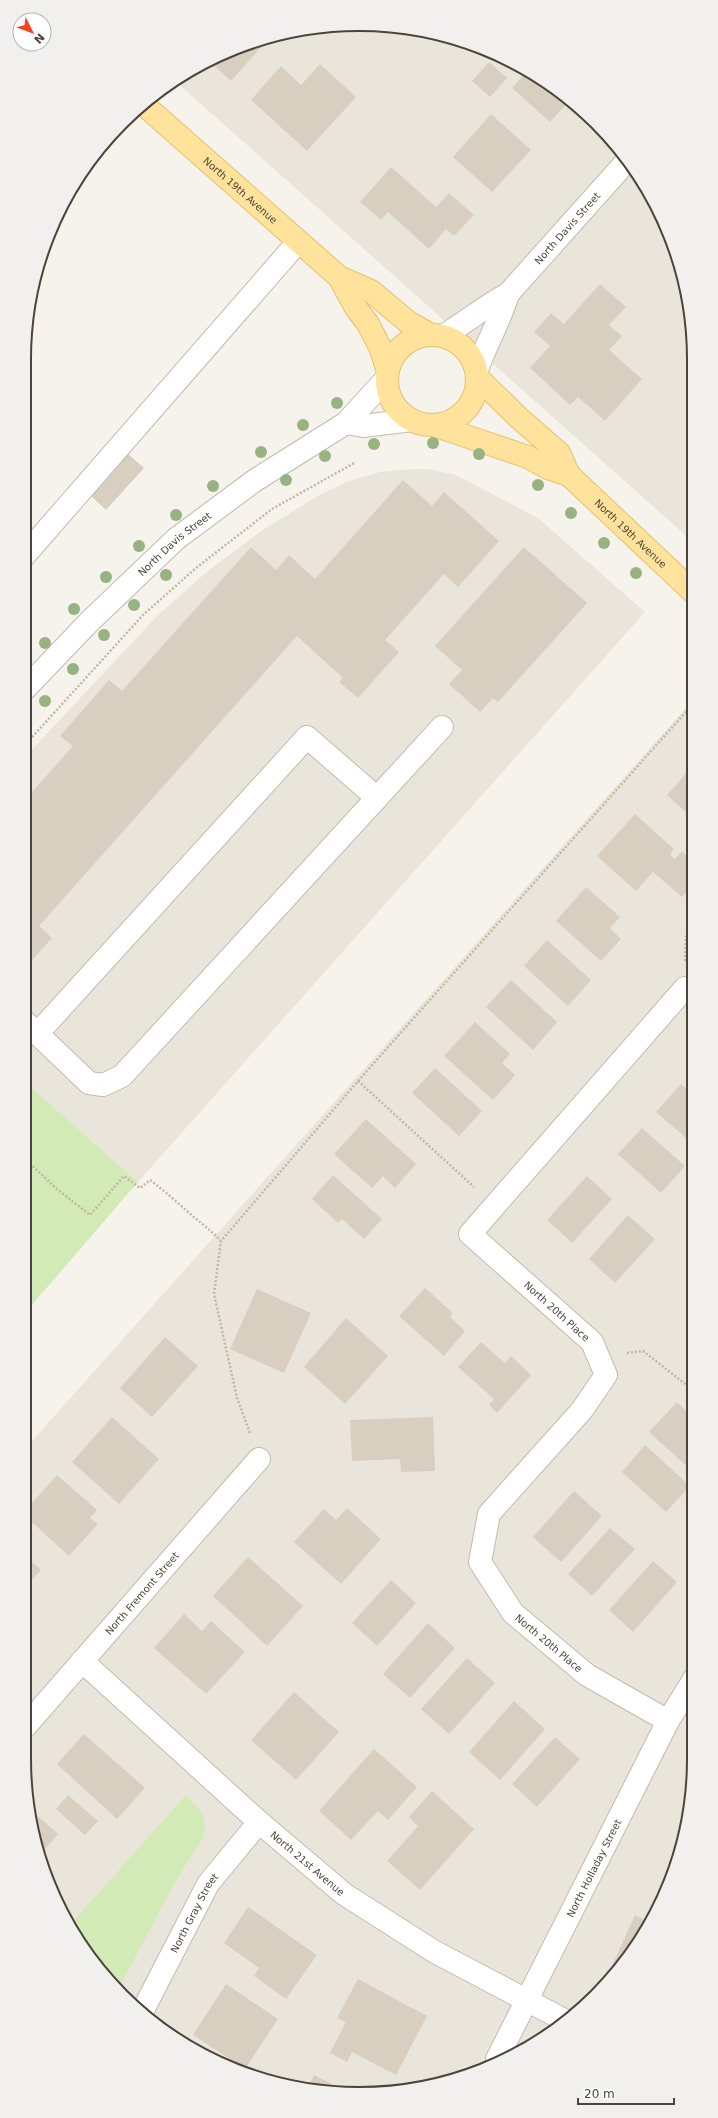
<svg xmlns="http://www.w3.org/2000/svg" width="718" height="2118" viewBox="0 0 718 2118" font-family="'DejaVu Sans',sans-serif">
  <rect width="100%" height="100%" fill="#f6f3ec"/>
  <path fill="#eae5da" d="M381 25 445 35 545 80 611 138 668 231 691 316 692 541 175 81 191 69 251 42 315 27Z
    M412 469H427L456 475 538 518 645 612 138 1182 24 1081V758L158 615 209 570 264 529 321 494 349 481 380 472Z
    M692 701 694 1759 683 1845 637 1945 596 1996 545 2037 445 2083 381 2093 316 2091 211 2059 155 2025 107 1980 49 1887 30 1824 24 1759V1450Z"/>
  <path fill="#d2eab5" d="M24 1081 138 1182 24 1314Z
    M186 1795 202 1813 205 1825 203 1837 175 1882 118 1990 107 1980 72 1923Z"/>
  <path fill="#d8cfc1" d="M260 40 264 44 231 81 209 61 251 42Z
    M466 44 478 50 475 53Z
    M208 61 201 70 197 66Z
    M489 62 507 78 490 97 472 81Z
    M320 64 356 97 307 151 251 100 281 66 301 85Z
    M526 72 545 80 569 101 550 122 512 88Z
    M491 114 531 150 492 192 453 157Z
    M391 167 436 207 449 193 474 215 454 236 446 229 429 249 388 212 381 220 360 202Z
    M600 284 626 307 609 325 622 336 609 350 642 379 605 421 578 397 570 405 530 368 550 346 534 332 551 313 564 324Z
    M127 453 144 468 106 510 90 495Z
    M403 480 432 506 444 492 499 541 458 587 444 574 385 640 399 652 358 698 339 682 343 678 297 636 39 926 52 938 24 969V801L73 746 60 736 109 680 122 691 251 547 276 570 289 555 315 579Z
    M524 547 587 603 498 702 493 698 480 712 449 684 462 670 435 646Z
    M692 767V818L667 795Z
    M635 814 674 849 670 855 675 859 682 851 692 861V886L682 897 653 872 636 891 597 856Z
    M586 887 620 917 610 928 621 939 601 961 556 921Z
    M547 940 591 980 568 1006 524 966Z
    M511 980 557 1022 533 1050 486 1007Z
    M475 1022 510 1054 502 1063 515 1075 493 1100 444 1056Z
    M435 1068 482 1111 459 1136 412 1093Z
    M681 1084 693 1095V1144L656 1112Z
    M366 1119 416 1164 395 1188 383 1176 372 1188 334 1154Z
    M642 1128 685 1166 661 1193 618 1154Z
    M333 1175 382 1219 364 1239 342 1219 338 1223 312 1199Z
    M587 1176 612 1199 572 1243 547 1220Z
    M628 1215 655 1239 615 1283 589 1259Z
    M425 1288 453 1313 450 1317 465 1331 444 1356 399 1316Z
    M257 1289 311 1313 284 1373 230 1349Z
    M346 1318 388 1356 345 1404 304 1367Z
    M165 1337 198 1366 152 1417 120 1388Z
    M481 1342 505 1363 511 1356 531 1375 497 1413 489 1405 494 1399 458 1367Z
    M677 1402 693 1417V1472L649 1432Z
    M112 1417 159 1459 119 1504 72 1462Z
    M433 1417 435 1471 401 1472 400 1459 352 1461 350 1420Z
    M645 1445 690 1486 666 1512 622 1472Z
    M57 1475 97 1510 90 1518 98 1524 69 1556 24 1515V1512Z
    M574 1491 602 1516 561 1562 533 1537Z
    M347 1508 381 1539 341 1584 294 1542 324 1509 336 1520Z
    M610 1528 635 1549 592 1596 568 1574Z
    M24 1555 41 1570 24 1589Z
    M248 1557 303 1606 267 1646 213 1596Z
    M653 1561 677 1582 633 1632 609 1610Z
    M391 1580 416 1603 377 1646 352 1623Z
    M184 1614 202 1631 211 1621 245 1652 206 1694 154 1648Z
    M428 1623 455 1648 410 1698 383 1674Z
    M467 1658 495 1683 449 1734 421 1709Z
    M294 1692 339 1732 296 1780 251 1740Z
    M514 1701 545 1729 500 1780 469 1752Z
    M84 1734 145 1788 117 1819 57 1764Z
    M555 1737 580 1759 537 1807 512 1784Z
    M374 1749 417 1787 388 1820 378 1811 351 1840 319 1811Z
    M432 1791 474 1829 420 1890 387 1861 418 1826 409 1817Z
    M68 1795 98 1821 85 1835 56 1809Z
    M32 1811 58 1834 40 1855 30 1824 29 1814Z
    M677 1856 678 1857 670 1873 668 1871Z
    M248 1907 317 1955 286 1999 254 1976 259 1968 224 1943Z
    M635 1915 648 1922 637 1945 609 1980 606 1979Z
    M358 1979 427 2016 396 2075 352 2052 347 2062 330 2053 346 2022 337 2018Z
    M226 1984 278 2019 245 2069 193 2035Z
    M314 2075 346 2091 345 2092 316 2091 307 2089Z"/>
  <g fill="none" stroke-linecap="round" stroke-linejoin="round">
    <defs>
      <g id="minor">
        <path id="s1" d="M443 336C465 323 485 306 508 294L626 162"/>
        <path d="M477 370C486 344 500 321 508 294"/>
        <path d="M346 423 363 426 412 420"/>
        <path d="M24 556 298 242"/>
        <path id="s2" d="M24 690 89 622 176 539 254 481 346 423 387 378"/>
        <path d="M24 1021 89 1083 103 1085 122 1076 442 727"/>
        <path d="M37 1034 307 737 377 798"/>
        <path id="s3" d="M82 1661 259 1822 344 1894 435 1952 566 2021"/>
        <path d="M668 1721 587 1675 513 1613 480 1562 489 1514 582 1410 606 1375 592 1342 470 1234 685 988"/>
        <path id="s4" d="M24 1728 259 1459"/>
        <path id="s5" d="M142 2012 208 1884 259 1822"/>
        <path id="s6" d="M497 2059 668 1721 694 1679"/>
      </g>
      <g id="major">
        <path id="s7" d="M143 104 339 277 371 291 408 322 431 335"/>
        <path d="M339 277 356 308 368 324 380 347 388 371"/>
        <circle cx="432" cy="380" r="45"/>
        <path id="s8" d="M477 377 519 418 559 453 569 475 692 591"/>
        <path d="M433 425 528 457 548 468 569 475"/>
      </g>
    </defs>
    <use href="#minor" stroke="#c2bbae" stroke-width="24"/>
    <use href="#major" stroke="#e6c16a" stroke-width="24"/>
    <path stroke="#c4b79f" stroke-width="2.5" stroke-dasharray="2 2" stroke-linecap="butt" d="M24 746 143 615 196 568 272 509 356 462
      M685 961 686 937 692 930
      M358 1081 474 1187
      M24 1158 58 1190 90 1215 124 1176 140 1188 150 1180C163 1190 176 1201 188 1212 199 1222 211 1230 221 1241
      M627 1353 643 1351 693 1390
      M250 1433 237 1398 214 1294 221 1241 358 1081 692 705"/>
    <use href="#minor" stroke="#fff" stroke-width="22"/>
    <use href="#major" stroke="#ffe39c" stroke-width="22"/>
  </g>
  <g fill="#97b381">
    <circle cx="337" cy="403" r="6"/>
    <circle cx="303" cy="425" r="6"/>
    <circle cx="433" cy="443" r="6"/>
    <circle cx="374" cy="444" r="6"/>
    <circle cx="261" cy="452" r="6"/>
    <circle cx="479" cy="454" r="6"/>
    <circle cx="325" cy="456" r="6"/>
    <circle cx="286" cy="480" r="6"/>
    <circle cx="538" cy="485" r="6"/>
    <circle cx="213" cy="486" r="6"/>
    <circle cx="571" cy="513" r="6"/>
    <circle cx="176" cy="515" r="6"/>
    <circle cx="604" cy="543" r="6"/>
    <circle cx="139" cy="546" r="6"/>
    <circle cx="636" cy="573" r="6"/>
    <circle cx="166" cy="575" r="6"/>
    <circle cx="106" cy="577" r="6"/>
    <circle cx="134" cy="605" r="6"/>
    <circle cx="74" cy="609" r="6"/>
    <circle cx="104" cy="635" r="6"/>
    <circle cx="45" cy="643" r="6"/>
    <circle cx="73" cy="669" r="6"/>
    <circle cx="45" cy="701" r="6"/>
  </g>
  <g text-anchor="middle" stroke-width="3" stroke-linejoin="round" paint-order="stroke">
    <g font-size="10" fill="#4b4439" stroke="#fff">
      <text dy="4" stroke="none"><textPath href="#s7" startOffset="130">North 19th Avenue</textPath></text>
      <text dy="4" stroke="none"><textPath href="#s1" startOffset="166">North Davis Street</textPath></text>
      <text dy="4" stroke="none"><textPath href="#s8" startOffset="221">North 19th Avenue</textPath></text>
      <text dy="4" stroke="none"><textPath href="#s2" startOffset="210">North Davis Street</textPath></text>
      <text transform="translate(557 1311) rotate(42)" y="4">North 20th Place</text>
      <text dy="4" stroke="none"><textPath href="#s4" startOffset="179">North Fremont Street</textPath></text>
      <text transform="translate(549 1643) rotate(40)" y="4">North 20th Place</text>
      <text dy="4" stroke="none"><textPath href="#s3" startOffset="303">North 21st Avenue</textPath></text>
      <text dy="4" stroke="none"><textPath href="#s6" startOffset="214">North Holladay Street</textPath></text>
      <text dy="4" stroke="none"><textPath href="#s5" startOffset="112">North Gray Street</textPath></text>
    </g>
  </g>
  <path d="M0 0H718V2118H0ZM359 31H359A328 328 0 0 1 687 359V1759A328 328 0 0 1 359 2087H359A328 328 0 0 1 31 1759V359A328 328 0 0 1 359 31Z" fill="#f1f0ef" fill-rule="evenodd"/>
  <path fill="none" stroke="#4b4439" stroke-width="2" d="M359 31H359A328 328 0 0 1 687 359V1759A328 328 0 0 1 359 2087H359A328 328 0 0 1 31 1759V359A328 328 0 0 1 359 31Z"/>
  <g transform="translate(32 32) rotate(132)"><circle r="19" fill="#ffffff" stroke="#b7b4b0"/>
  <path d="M0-3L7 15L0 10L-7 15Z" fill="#fc3f1d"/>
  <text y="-6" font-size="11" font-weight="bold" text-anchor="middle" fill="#4b4439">N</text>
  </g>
  <path d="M578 2098v6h96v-6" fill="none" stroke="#4b4439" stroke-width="2"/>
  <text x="584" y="2098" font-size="12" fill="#4b4439" stroke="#ffffff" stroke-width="3" paint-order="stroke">20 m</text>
</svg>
